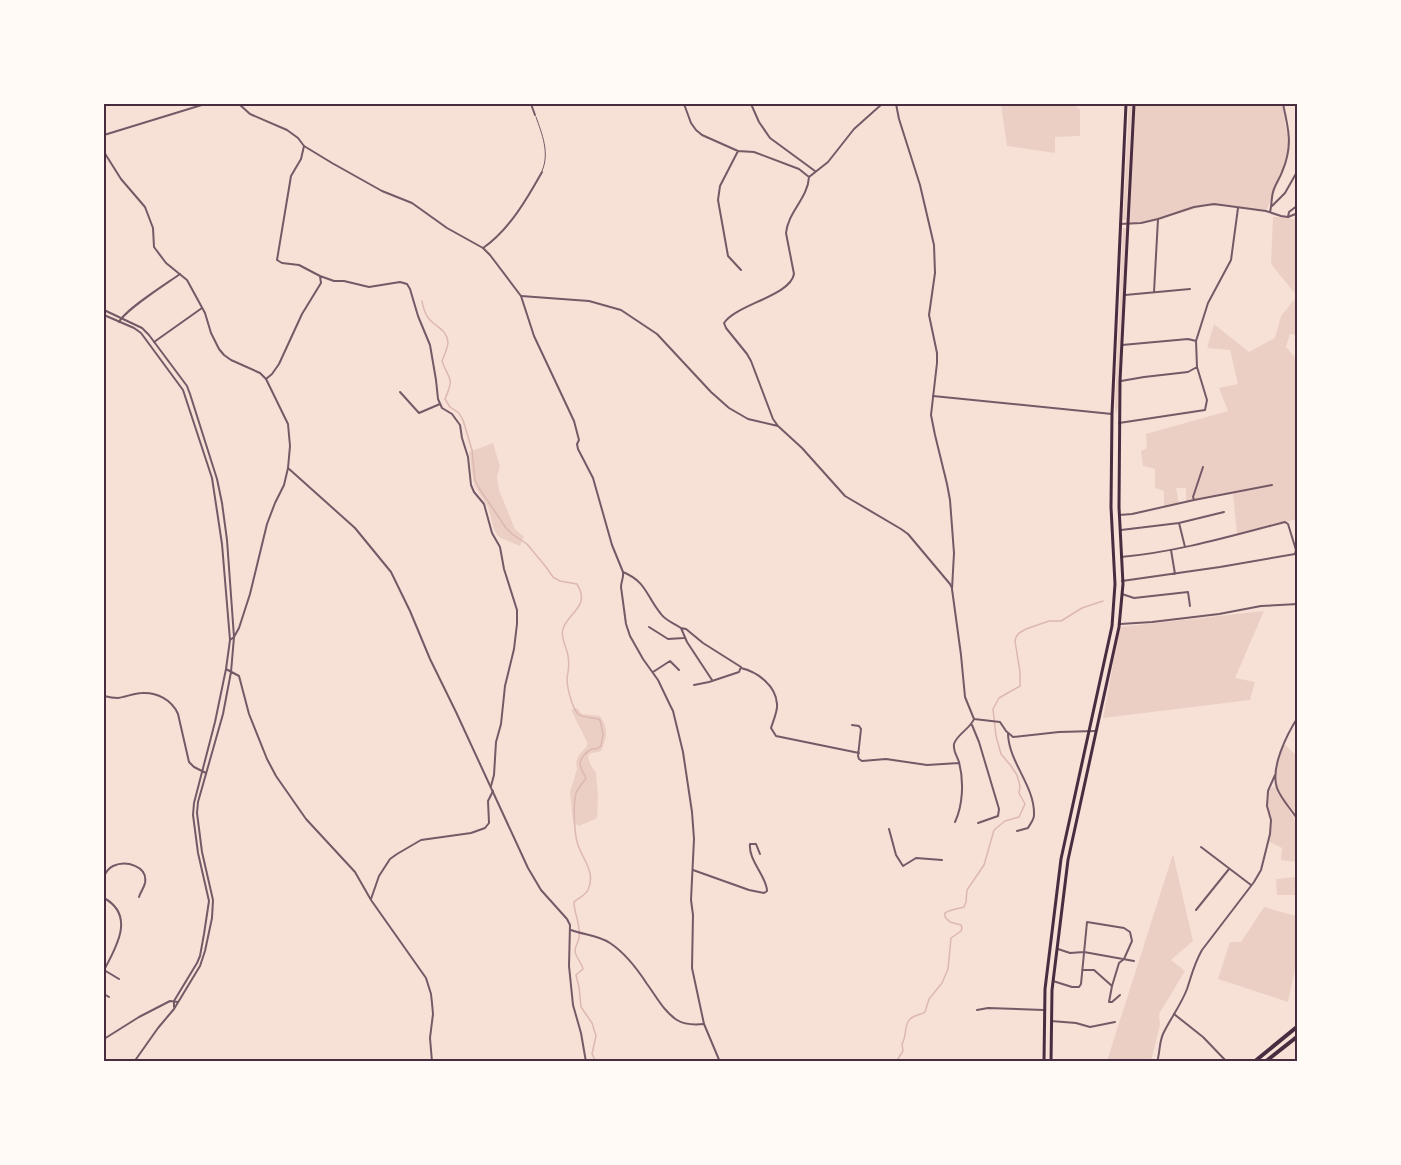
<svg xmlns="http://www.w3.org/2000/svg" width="1401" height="1165" viewBox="0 0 1401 1165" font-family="'Times New Roman',serif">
  <rect width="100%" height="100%" fill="#f7e1d7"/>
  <path fill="#ebcfc5" d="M1001 104H1072L1080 109V136L1055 137V153L1007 146Z
    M1129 104H1132L1126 220H1123Z
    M1134 104H1281L1285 111V124L1290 143 1284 170 1266 211 1226 206H1205L1158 219 1128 224Z
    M1273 217H1288L1292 220 1297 218V335L1290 334 1286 347 1297 360V519L1237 535 1233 493 1186 502V488H1176L1179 503 1164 507V491L1155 488V469L1143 466 1141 451 1147 448 1146 434 1228 411 1219 388 1238 384 1230 350 1207 348 1214 324 1249 352 1275 338 1281 316 1297 296 1271 264Z
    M1123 228H1126L1118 407 1116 415 1115 406Z
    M493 443 500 466 497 477 499 490 515 529 524 537 520 546 501 538 497 535 494 530 488 507 474 485 469 452Z
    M1264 611 1235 678 1255 682 1250 700 1103 718 1120 627Z
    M577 708 582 714 600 716C609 728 607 738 601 751L589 754 588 757 590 764 596 773 598 797 597 818 579 826 573 822 570 792 577 769 576 762 579 755 587 746V742L571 710Z
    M1284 744 1297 756V822L1279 792 1297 824V862L1281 860 1282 848 1268 841 1271 820 1267 806 1268 791 1276 785 1275 775Z
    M1173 854 1193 941 1171 960 1185 971 1159 1014 1160 1025 1151 1061H1107Z
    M1297 877V895H1277L1276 879Z
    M1264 907 1296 916C1302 945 1294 974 1288 1002L1218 979 1230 942H1241Z"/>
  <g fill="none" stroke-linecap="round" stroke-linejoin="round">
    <path stroke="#dcb8b0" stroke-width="1.5" d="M422 301C423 307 425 314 429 319 436 327 447 330 448 342 448 348 444 355 442 361 449 381 455 376 445 399L450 407 459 413 463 420 472 450 475 480 479 488 506 528 512 534 527 544 546 567 553 577 560 581 577 584C591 607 568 612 563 629 560 637 567 648 568 656 570 667 568 670 567 679 567 687 572 708 578 714 584 719 593 716 600 720L603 734 601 746C594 751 601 747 592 749 587 751 580 758 580 764 580 768 584 774 586 778 583 783 578 788 576 793 573 805 574 834 578 845 583 860 596 872 588 890 585 896 579 897 574 902 574 914 581 925 579 937 579 942 575 945 575 951 576 958 582 963 583 969L576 975 579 987 581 1007 592 1023 596 1036 592 1054 596 1062
      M896 1062 903 1051 902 1044C907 1036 904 1024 910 1019 914 1015 921 1015 925 1012L929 999 942 983 948 969 951 938 961 931 962 928 961 925 950 922 945 917V913C952 909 958 909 964 907L966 902 967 890 984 865 994 830 1005 821 1019 817 1025 804 1019 793 1020 786 1017 775 1011 766 1001 754 996 736 993 709 999 698 1020 686V672L1015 641 1016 637 1019 633 1026 629 1049 621H1061L1082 608 1103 601"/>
    <path stroke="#755966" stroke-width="1" d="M536 117C542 134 550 153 542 171"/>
    <path stroke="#755966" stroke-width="2" d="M531 104 535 115
      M684 104 691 123 696 130 702 135 738 151 754 152 799 169 809 177C808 198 788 212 786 233L794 274C790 296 737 304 724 323L726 328 747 354 751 361 773 419 778 426 802 448 845 496 901 529 908 534 950 584 952 588
      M751 104 759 122 770 138 815 171
      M304 146 301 159 291 176 277 260 282 263 299 265 320 276 334 281H344L369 287 400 282 407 284 410 289 418 316 430 345 436 380 438 399 442 408 452 414 460 425 462 438 468 457 471 485 474 492 484 504 492 533 500 547 504 569 517 610V624L514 649 505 686 501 724 496 742 494 775 491 786
      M738 151 720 186 718 200 728 256 741 270
      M809 177 828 162 854 129 882 104
      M1272 206 1285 193 1298 170
      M1270 212C1272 205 1271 196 1274 189 1276 183 1280 178 1282 172 1293 147 1289 130 1283 104
      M1288 217 1289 212 1298 205
      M483 248C509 230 527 199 542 172
      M1154 292 1158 219
      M1125 295 1190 289
      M521 296 589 301 621 310 657 334 711 392 729 408 748 419 778 426
      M119 322C126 309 166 284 180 274
      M154 342 202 308
      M1122 345 1188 339 1196 341
      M266 379 272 374 279 364 302 314 321 283 320 276
      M1121 381 1144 377 1188 372 1197 367
      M400 392 419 413 440 404
      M933 396 1112 414
      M1119 423 1205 410 1207 400 1197 367 1196 341 1208 303 1231 260 1238 208
      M1194 500 1193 497 1203 467
      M1119 515 1132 514 1194 500 1272 485
      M1179 523 1224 512
      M1121 530 1179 523 1185 547
      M1171 550 1175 574
      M1121 557C1177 552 1231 536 1285 522L1288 524 1296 550 1295 554 1220 567 1122 581
      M623 572C647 582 646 596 661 614 666 621 674 623 681 628
      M1122 594 1134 598 1188 592 1190 606
      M1120 624 1152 622 1219 614 1261 606 1298 604
      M649 627 668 639 684 638
      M741 668C758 672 776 686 777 704 778 711 773 721 771 728L776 736 859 753
      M653 672 670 661 679 670
      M694 685 709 682 739 672 741 667 703 643 686 629 681 628 687 642 712 680
      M104 696C108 697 113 698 118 698 126 697 134 693 142 693 157 692 172 700 178 714L189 762 194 767 206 773
      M852 725 859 726 861 729 858 756 859 759 862 761 886 759 927 765 959 763
      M972 725 979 742 999 809 998 816 978 823
      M1008 734C1009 763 1035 786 1034 815 1034 820 1030 824 1028 828L1017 831
      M955 822C963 805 964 781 959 762 957 756 953 751 954 744 957 734 970 729 974 719
      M889 829 896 855 903 866 916 858 942 860
      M1201 847 1251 885
      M693 870 749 890 764 893 767 891C767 877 748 860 750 844H756L760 854
      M104 876C106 872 109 868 113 866 126 860 148 866 145 883 144 888 140 893 139 897
      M104 898C135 915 117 946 104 970
      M371 899 379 876 390 859 397 854 421 840 471 833 485 828 489 823 488 801 493 791
      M1196 910 1229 869
      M571 930C584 935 598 935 610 943 625 953 638 970 647 984 656 996 664 1012 677 1020 685 1025 695 1025 704 1024
      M1058 949 1070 953 1084 952 1134 961
      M104 970 119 979
      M1082 970H1094L1112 986
      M1053 981 1072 987H1079L1081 984 1087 922 1124 928 1130 932 1132 941 1124 959 1119 963 1112 986 1109 1002H1112L1120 995
      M104 994 109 997
      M977 1010 988 1008 1044 1010
      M1174 1014 1203 1037 1227 1062
      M1051 1021 1076 1023 1090 1027 1115 1022
      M104 1039 139 1017 170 1001 178 1002"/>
    <path stroke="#755966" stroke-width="2" d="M239 104 250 114 287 130 298 138 304 146 332 163 382 191 412 203 447 228 483 248 490 255 521 296 534 336 574 421 579 440 577 444 578 449 593 478 612 545 623 572C624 577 621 582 621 587L626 624 630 636 643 659 658 680 670 705 673 711 683 752 692 812 694 839 691 900 693 915 692 968 704 1024 720 1062
      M896 104 899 119 920 185 934 245 935 273 929 315 937 353V363L931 415 935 435 947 484 950 500 954 553 952 589 961 655 965 697 974 719 1000 722 1006 731 1013 737 1059 732 1095 731
      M104 135 205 104
      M104 152 121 179 145 207 153 228 154 247 166 263 187 280 205 313 211 333 219 349 224 355 231 360 260 373 266 379 288 424 290 446 288 468 284 485 275 503 267 524 250 594 239 628 234 637 230 640
      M1120 224 1141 223 1158 219 1194 207 1214 204 1266 211 1281 216 1288 217 1298 213
      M104 310 142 328 149 335 187 386 190 394 217 479 222 503 227 540 234 637 231 672 223 714 198 802 197 813 202 852 213 900 212 918 205 951 200 966 174 1009 158 1028 134 1062
      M104 315 134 328 141 333 183 390 212 478 222 544 230 640 226 669 215 722 194 803 193 815 198 853 209 901 204 934 200 956 197 963 174 1001V1007
      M288 468 355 528 391 572 410 611 430 659 456 712 528 868 541 890 567 919 570 925 569 966 573 1005 581 1033 586 1062
      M226 669 239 676 249 714 267 759 276 776 306 819 355 872 371 900 426 978 431 994 432 1003 433 1014 430 1038 432 1062
      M1298 717C1287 734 1270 768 1277 788 1281 799 1291 809 1298 820
      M1157 1062C1160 1053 1159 1043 1163 1034 1170 1019 1181 1005 1187 989 1192 974 1194 964 1202 950L1254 882 1261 870 1270 834 1271 820 1267 806 1268 791 1275 775"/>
    <path stroke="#4a2c40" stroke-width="3" d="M1044 1062 1045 989 1061 859 1112 626 1115 584 1111 507 1112 414 1126 104
      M1051 1062 1052 990 1068 860 1119 627 1123 584 1119 507 1120 381 1134 104"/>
    <path stroke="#4a2c40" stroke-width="4" d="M1254 1062 1298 1026
      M1265 1062 1298 1036"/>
  </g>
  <rect width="1401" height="1165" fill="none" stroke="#fffaf5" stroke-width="210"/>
  <rect x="105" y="105" width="1191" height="955" fill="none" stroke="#4a2c40" stroke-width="2"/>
</svg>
